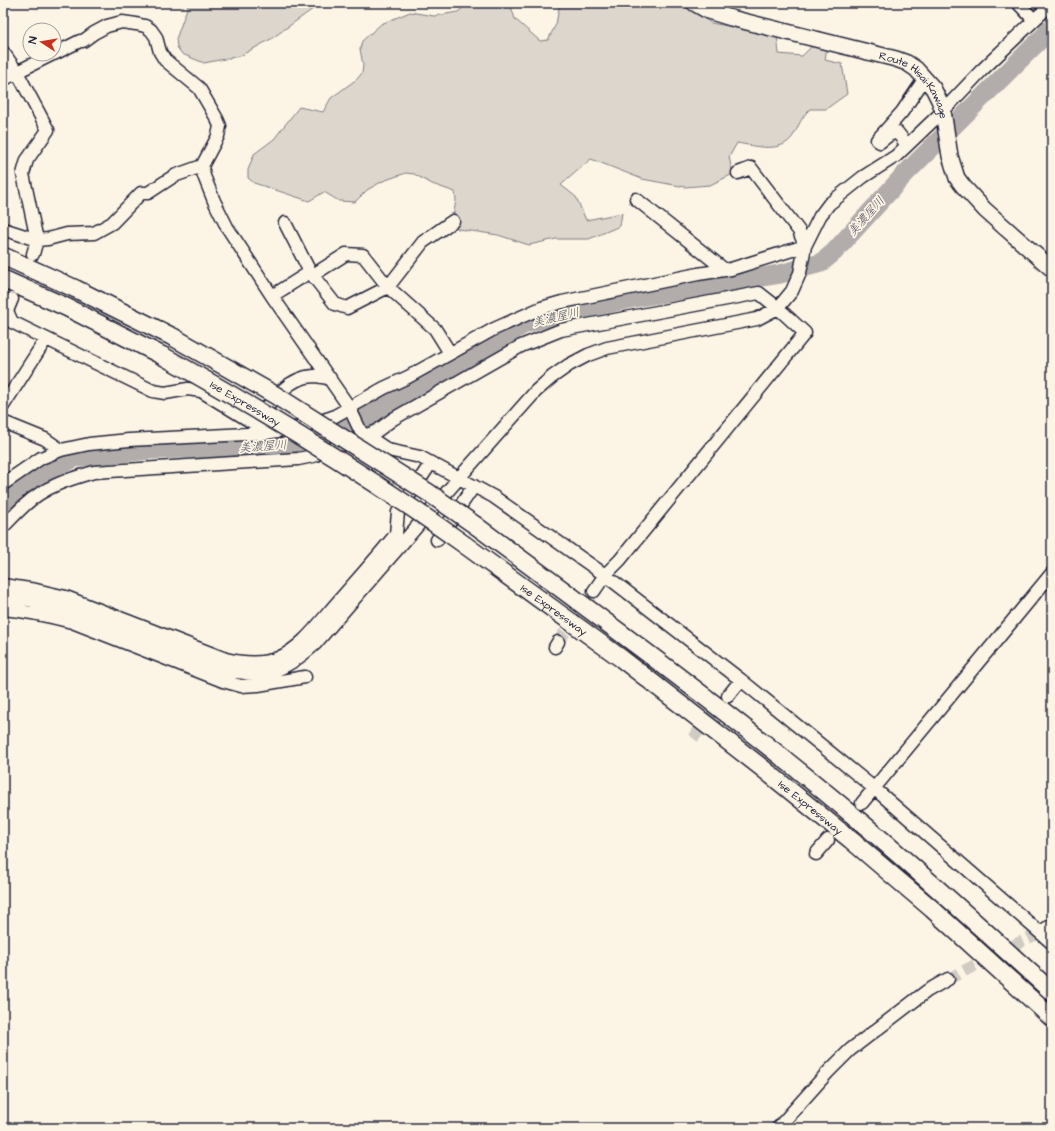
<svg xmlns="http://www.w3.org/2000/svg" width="1055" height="1131" viewBox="0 0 1055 1131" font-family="'Architects Daughter','Klee One',sans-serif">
  <rect width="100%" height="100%" fill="#fcf5e5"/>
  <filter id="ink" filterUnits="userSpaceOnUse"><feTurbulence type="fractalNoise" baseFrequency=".025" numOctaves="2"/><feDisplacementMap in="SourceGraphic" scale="8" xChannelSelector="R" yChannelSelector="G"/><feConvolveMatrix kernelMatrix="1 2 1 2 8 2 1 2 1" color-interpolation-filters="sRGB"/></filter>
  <g filter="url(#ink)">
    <path fill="#dcd6cc" stroke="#7f7c84" d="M189 3H316L317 6 271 39 240 56 204 63 182 54 177 47 176 39Z
      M468 3H510L515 19 540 41 548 40 556 24 560 3H680L711 23 777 35 779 54 802 56 814 44 827 47 825 60 842 64 847 94 826 109H810C801 117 799 126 793 136 781 154 755 146 737 143L729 157 733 174 710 185 685 187 642 179 591 159 561 185 576 197 586 220 622 213 620 226 589 239H556L529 245 498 235 458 229 452 223 456 200 455 192 432 184 414 174 406 173 383 181 367 190 355 202 339 201 324 192 309 201 254 183 248 178V170L254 154 274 139 299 107 323 112 331 98 357 79 362 73 363 65 360 49 362 41 381 24 410 12 434 16 458 12Z"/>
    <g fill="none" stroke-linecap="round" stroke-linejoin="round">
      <path stroke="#b2adab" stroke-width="19" d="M3 507 33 478 75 458 149 450 286 446 367 417 523 325 560 314 639 297 780 274 821 263 834 252 904 175 1052 28"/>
      <path stroke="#d0cbc3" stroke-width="12" stroke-dasharray="12 6" stroke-linecap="butt" d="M558 642 594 591
        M693 738 723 702
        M833 835 862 803
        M948 979 1040 932"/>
      <defs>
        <path id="minor" d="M1018 3 1034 20
          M3 52 17 72 48 130 27 160 23 174 37 240 33 254
          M54 54 80 41H83L94 33 107 26 122 22 136 24 145 26 151 30 156 37 160 52 165 60 199 88 217 119 220 126 218 136 202 166 204 176 214 201 227 227 272 296 349 407 361 432 388 450 420 457 494 497 605 575 741 680 875 789 1052 943
          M3 80 17 72 53 54
          M907 145 897 132 889 135 880 142 877 140 902 112 925 78
          M738 173 751 168 799 231 805 246
          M636 199 725 270
          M285 223 310 272 335 304 347 308 388 287 423 242 453 221
          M3 229 37 240 48 239 67 234 94 233 112 223 141 193H148L174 176 202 166
          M313 275 346 254 363 255 388 287 435 329 450 353
          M272 296 310 272
          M12 299 7 311 12 322 153 391 165 393 188 389 201 391 255 424 266 433
          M3 406 46 339
          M259 419C272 399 289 377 314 376 319 376 325 378 330 378
          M3 422 45 439 61 450
          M3 484 41 458 61 450 89 444 129 440 266 433 305 426 333 417 384 388 408 377 494 329 541 308 562 302 698 274 731 269 805 246
          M3 527C10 520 17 512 25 505 44 487 69 479 94 472L298 459 313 456 377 431 393 419 521 346 561 330 759 293 778 308 805 333 620 560 605 575 594 591
          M437 540 474 486
          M3 585 36 590 66 597 226 659C243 663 261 665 278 658 302 648 319 623 336 604 355 582 374 561 392 539L396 534 398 512 431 463
          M3 597 29 600 65 609 223 669C264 680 284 672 315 644L459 478 536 391 552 377 569 365 588 355 607 348 757 319 778 308 792 291 800 273 805 246 820 216 829 204 863 177 896 156 943 111 981 71 1052 3
          M3 609C26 611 49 616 72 622L223 681 241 686 258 685 305 677
          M555 647 558 642
          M728 696 741 680
          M862 803 1052 573
          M816 854 828 840
          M1040 932 1052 925
          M778 1128 828 1072 850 1050 927 991 948 979"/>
        <g id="major">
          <path id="s1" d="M694 3 708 11 731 18 896 59 907 63 916 69 933 88 939 100 943 111 950 156 957 178 963 186 985 210 1052 269"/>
        </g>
        <g id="highway">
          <path d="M3 256 76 289 173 337"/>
          <path d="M3 279 66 307 163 356"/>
          <path d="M475 525C606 622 738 718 862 823 927 878 989 935 1052 992"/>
          <path id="s2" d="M465 545 622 659 761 767 851 840 932 909 1052 1018"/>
        </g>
      </defs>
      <use href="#minor" stroke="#22223b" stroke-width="15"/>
      <use href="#major" stroke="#22223b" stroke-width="18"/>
      <use href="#highway" stroke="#22223b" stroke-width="20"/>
      <use href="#minor" stroke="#fcf5e5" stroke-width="12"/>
      <use href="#major" stroke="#fcf5e5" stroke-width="15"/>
      <use href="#highway" stroke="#fcf5e5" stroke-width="17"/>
      <defs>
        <g id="highway-bridge">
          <path d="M173 337 275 395 429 493 475 525"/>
          <path id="s3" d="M163 356C267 414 368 475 465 545"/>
        </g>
      </defs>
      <use href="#highway-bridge" stroke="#22223b" stroke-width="20" stroke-linecap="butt"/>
      <use href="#highway-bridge" stroke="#fcf5e5" stroke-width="17"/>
    </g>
  </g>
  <g text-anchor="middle" stroke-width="3.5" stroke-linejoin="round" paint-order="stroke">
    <g font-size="11" fill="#22223b" stroke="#fcf5e5">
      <text dy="4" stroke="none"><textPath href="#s1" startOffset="242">Route Hisai-Kawage</textPath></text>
      <text dy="4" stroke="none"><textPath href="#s3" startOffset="95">Ise Expressway</textPath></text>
      <text dy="4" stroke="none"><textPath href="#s2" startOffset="110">Ise Expressway</textPath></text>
      <text dy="4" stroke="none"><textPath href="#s2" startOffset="434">Ise Expressway</textPath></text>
    </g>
    <g font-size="12" font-style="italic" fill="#545362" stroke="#fcf5e5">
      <text transform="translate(866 216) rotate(-48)" y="4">美濃屋川</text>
      <text transform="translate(556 317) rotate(-13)" y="4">美濃屋川</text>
      <text transform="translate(263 446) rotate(-4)" y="4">美濃屋川</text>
    </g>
  </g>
  <rect width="1055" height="1131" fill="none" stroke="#fcf5e5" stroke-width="16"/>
  <rect x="8" y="8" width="1039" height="1115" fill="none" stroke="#22223b" stroke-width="1.5" filter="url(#ink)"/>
  <g transform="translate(42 42) rotate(282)"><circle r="19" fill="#fcf5e5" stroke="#a5a1a1"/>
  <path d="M0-3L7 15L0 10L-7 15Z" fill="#c8321e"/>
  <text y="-6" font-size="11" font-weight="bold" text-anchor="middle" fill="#22223b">N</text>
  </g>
</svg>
